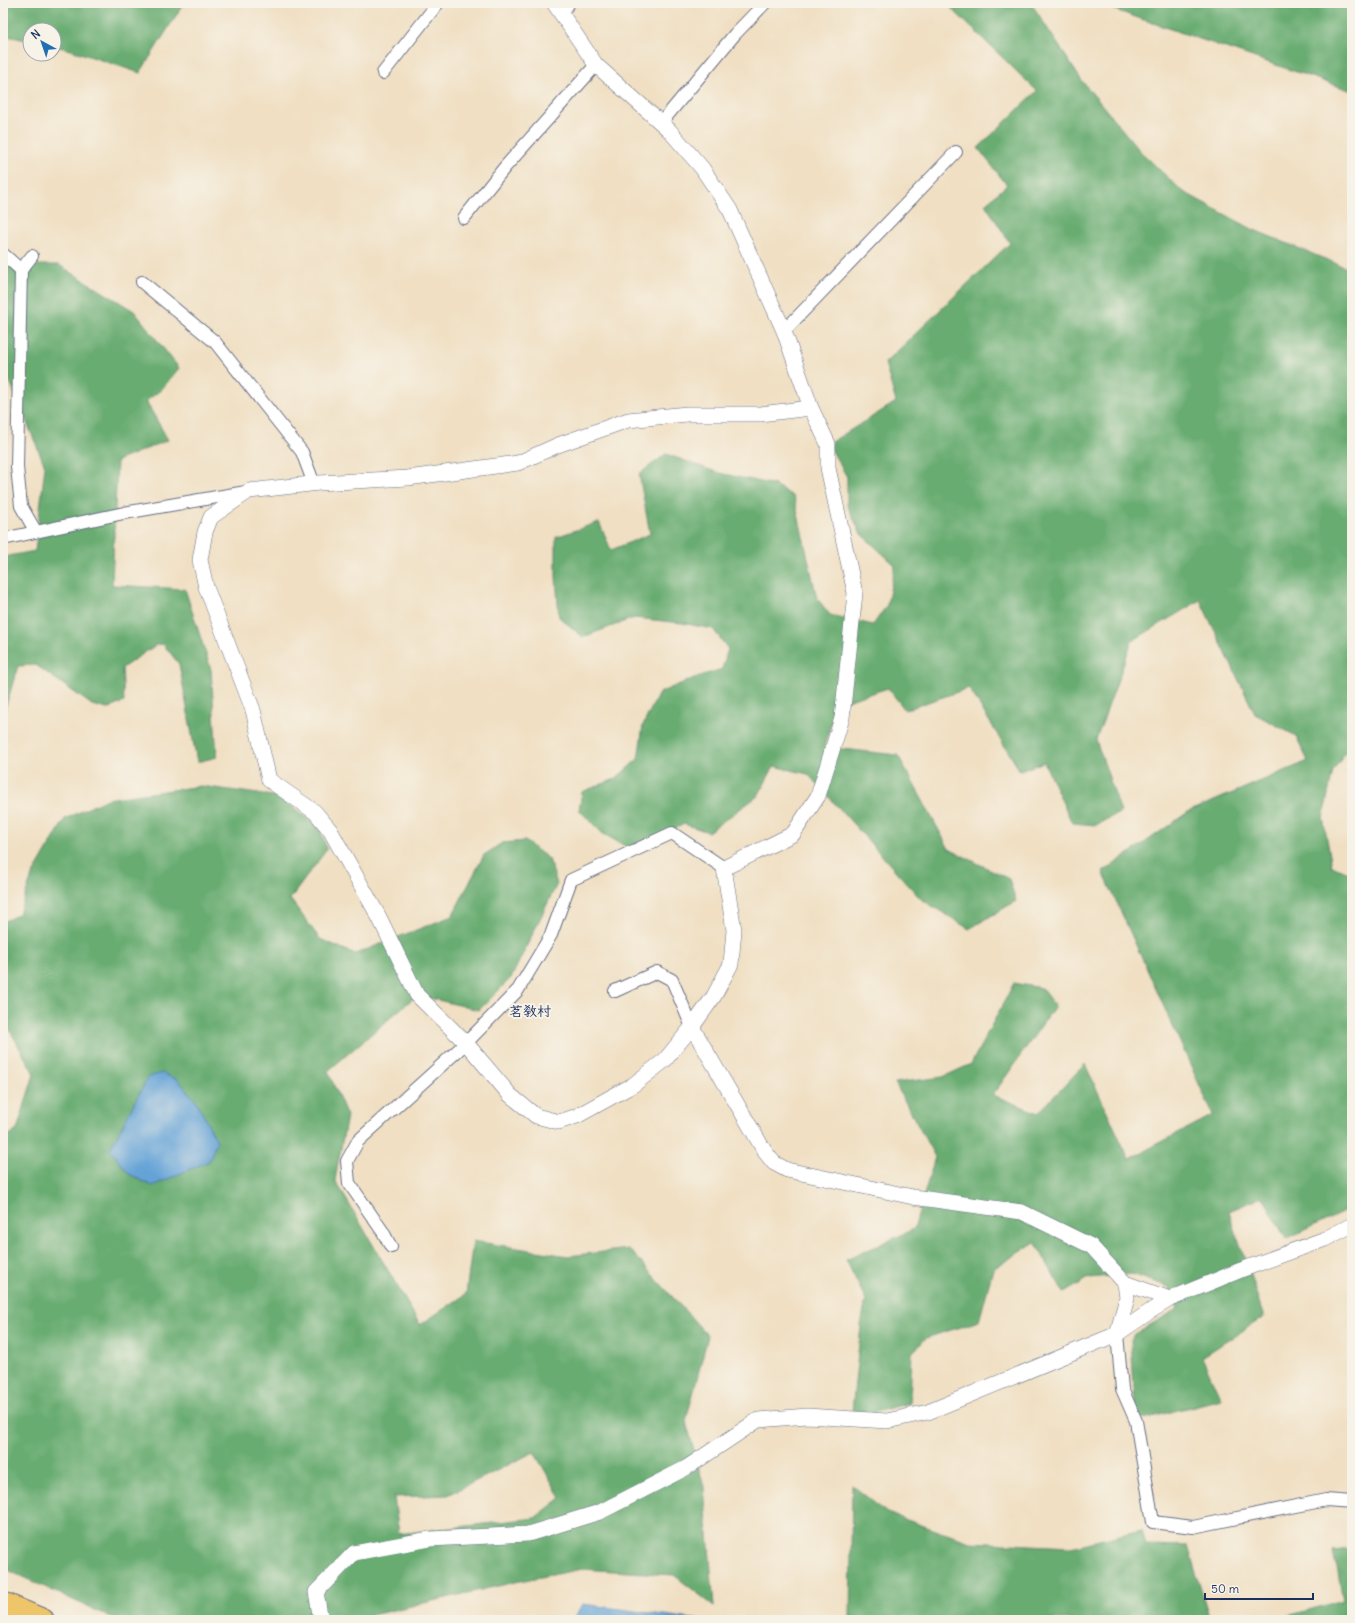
<svg xmlns="http://www.w3.org/2000/svg" width="1355" height="1623" viewBox="0 0 1355 1623" font-family="Delius,'LXGW WenKai TC',sans-serif">
  <rect width="100%" height="100%" fill="#f7f3e8"/>
  <filter id="ink" filterUnits="userSpaceOnUse"><feTurbulence type="fractalNoise" baseFrequency=".025" numOctaves="2"/><feDisplacementMap in="SourceGraphic" scale="8" xChannelSelector="R" yChannelSelector="G"/><feConvolveMatrix kernelMatrix="1 2 1 2 8 2 1 2 1" color-interpolation-filters="sRGB"/></filter>
  <filter id="wash" filterUnits="userSpaceOnUse"><feTurbulence type="fractalNoise" baseFrequency=".012" numOctaves="4" result="noise"/><feDisplacementMap in="SourceGraphic" scale="16" xChannelSelector="R" yChannelSelector="G"/><feGaussianBlur stdDeviation="0.9" result="paint"/><feColorMatrix in="noise" values="0 0 0 0 0 0 0 0 0 0 0 0 0 0 0 0 0 1.4 0 .05"/><feComposite in="paint" operator="in"/></filter>
  <g filter="url(#wash)">
    <rect width="100%" height="100%" fill="#f0dfc2"/>
    <path fill="#68ac71" stroke="#426e68" fill-rule="evenodd" d="M3 3H184L140 73 68 49 54 46V30H30V41L3 35Z
      M946 3H1031L1082 81 1141 152 1182 191 1254 230 1352 270V742L1333 771 1323 818 1332 866 1349 873 1352 870V1207L1286 1239 1263 1197 1229 1211 1264 1317 1202 1357 1221 1399 1136 1421 1131 1340 1134 1334 1178 1309 1169 1287 1132 1274 1089 1278 1064 1293 1035 1242 993 1269 979 1321 926 1338 912 1353 910 1403 875 1412 852 1411 861 1325 866 1300 846 1260 914 1229 935 1157 895 1083 943 1077 971 1064 1014 983 1041 988 1055 1006 993 1095 1038 1113 1085 1064 1129 1159 1213 1115 1103 872 1188 812 1308 761 1296 736 1255 714 1200 600 1132 641 1096 740 1121 812 1096 825 1072 823 1044 762 1020 771 969 688 905 710 888 688 837 704 824 747 898 755 949 849 1009 879 1016 901 969 929 921 899 808 774 774 766 758 796 708 832 684 824 634 851 602 833 579 810 582 792 615 779 638 759 643 725 659 693 694 678 722 669 728 649 713 629 682 623 634 618 583 637 559 617 556 577V537L599 522 611 550 650 534 639 474 666 454 719 473 775 485 794 497 817 598 830 615 873 625 887 605 895 565 861 534 847 505V477L828 444 896 402 885 363 1010 243 985 204 1007 185 978 148 1037 91Z
      M1102 3H1352V91L1115 10Z
      M3 265H59L134 311 179 368 162 389 146 401 168 440 117 461 112 585 185 589 211 670 217 757 197 762 179 664 163 644 156 645 122 668 124 702 107 709 92 705 36 665 18 666 3 716V557L35 551 45 466 3 365Z
      M201 786 280 797 319 827 327 849 290 899 320 939 355 954 452 916 484 855 502 843 525 841 549 859 557 884 511 978 479 1010 417 995 328 1071 347 1116 335 1180 420 1325 466 1294 473 1241 568 1256 629 1249 708 1336 686 1421 704 1487 714 1606 674 1575 582 1569 520 1581 350 1620H117L3 1568V1139L17 1130 34 1074 7 1025 3 1021V922L19 914 32 876 65 819 107 799ZM534 1452 561 1498 535 1518 399 1534 394 1497 448 1495Z
      M852 1485 887 1513 970 1542 1071 1547 1141 1530 1145 1545 1188 1546 1210 1620H851L850 1618Z
      M1352 1549V1620H1274L1343 1600 1334 1551Z"/>
    <path fill="#65a3d7" stroke="#40699a" d="M162 1073 178 1080 196 1101 217 1141 209 1161 152 1186 129 1174 110 1149 148 1077Z
      M583 1604 700 1620H573Z"/>
  </g>
  <g filter="url(#ink)">
    <g fill="none" stroke-linecap="round" stroke-linejoin="round">
      <defs>
        <path id="minor" d="M561 13 569 3
          M383 73 438 3
          M661 123 735 34 765 3
          M464 218 505 167 596 65
          M3 254 21 270
          M32 256 21 270 17 467 21 506 36 532
          M142 282 215 342 302 452 314 484
          M784 331 956 152
          M3 539 124 513 246 492
          M615 991 657 972 672 980 692 1027
          M391 1247 383 1232 349 1183 347 1161 358 1141 466 1043 518 990 551 935 571 880 672 833 724 868
          M1117 1334 1122 1389 1136 1421 1153 1522 1193 1527 1326 1500 1352 1502"/>
        <path id="tertiary" d="M554 3 596 65 669 130 702 168 730 210 784 331 811 408 828 444V468L855 593 842 718 818 796 793 834 724 868 734 930 731 964 714 996 692 1027 765 1152 774 1163 787 1170 913 1197 1022 1212 1091 1246 1125 1283 1127 1298 1117 1334
          M692 1027 665 1060 633 1085 577 1116 559 1122 536 1116 510 1095 466 1043 417 995 379 917 330 830 315 812 269 780 253 710 206 587 200 560 205 532 211 517 249 491 319 483 408 478 518 463 558 445 628 420 687 414H760L811 408
          M1125 1283 1170 1299
          M321 1620 316 1592 354 1553 430 1539 528 1534 600 1512 686 1468 758 1420 807 1416 887 1421 928 1412 1117 1334 1152 1310 1170 1299 1241 1270 1325 1239 1352 1225"/>
        <path id="motorway" d="M3 1603 43 1620"/>
      </defs>
      <use href="#minor" stroke="#666d81" stroke-width="14"/>
      <use href="#tertiary" stroke="#666d81" stroke-width="16"/>
      <use href="#motorway" stroke="#666d81" stroke-width="24"/>
      <use href="#minor" stroke="#fff" stroke-width="12"/>
      <use href="#tertiary" stroke="#fff" stroke-width="15"/>
      <use href="#motorway" stroke="#eec569" stroke-width="22"/>
    </g>
  </g>
  <g text-anchor="middle" stroke-width="4" stroke-linejoin="round" paint-order="stroke">
    <g font-size="14" fill="#1b2f5e" stroke="#f7f3e8">
      <text x="530" y="1016">茗教村</text>
    </g>
  </g>
  <rect width="1355" height="1623" fill="none" stroke="#f7f3e8" stroke-width="16"/>
  <g transform="translate(42 42) rotate(320)"><circle r="19" fill="#f7f3e8" stroke="#9fa5b1"/>
  <path d="M0-3L7 15L0 10L-7 15Z" fill="#1f6fb2"/>
  <text y="-6" font-size="11" font-weight="bold" text-anchor="middle" fill="#1b2f5e">N</text>
  </g>
  <path d="M1205 1593v6h108v-6" fill="none" stroke="#1b2f5e" stroke-width="2"/>
  <text x="1211" y="1593" font-size="12" fill="#1b2f5e" stroke="#f7f3e8" stroke-width="3" paint-order="stroke">50 m</text>
</svg>
